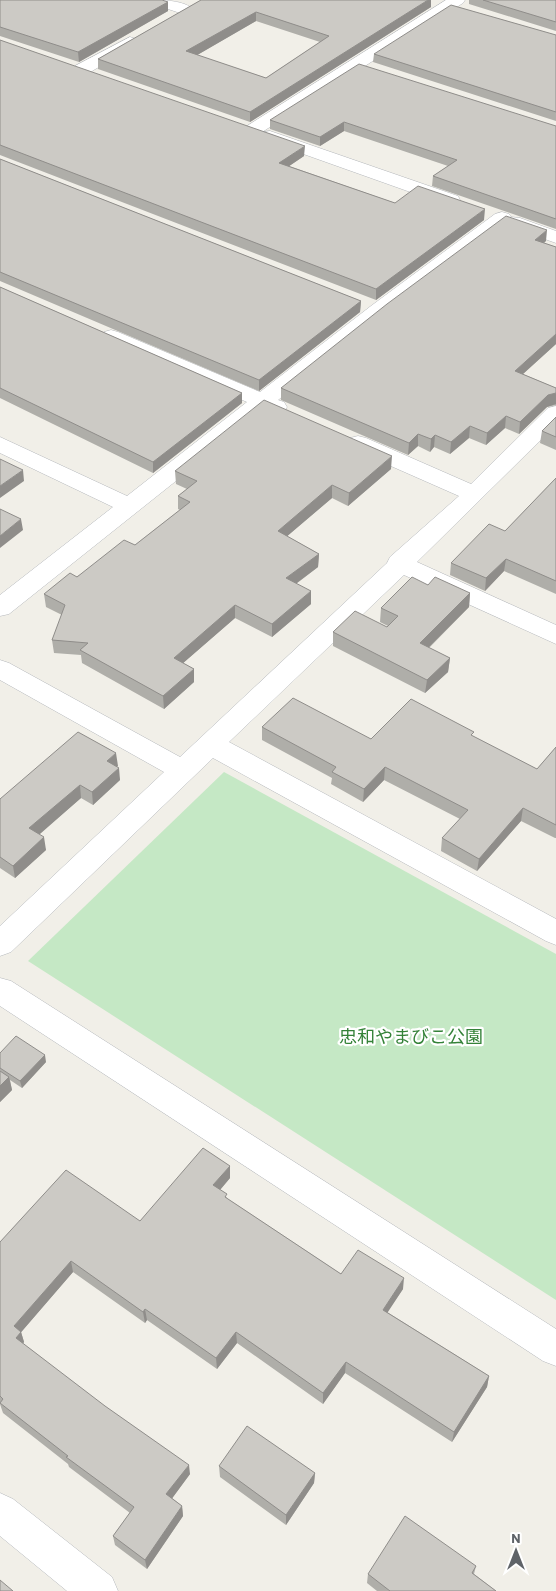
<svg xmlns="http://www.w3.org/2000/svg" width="556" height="1591" viewBox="0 0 556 1591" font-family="Barlow,'Noto Sans JP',sans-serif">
  <rect width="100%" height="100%" fill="#f1efe8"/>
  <path fill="#c5e8c5" d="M224 772 556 954V1300L28 961Z"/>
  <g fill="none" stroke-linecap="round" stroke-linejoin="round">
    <defs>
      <path id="street" d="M148 0C162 0 185 0 194 10L192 13 186 15 150 3Z
        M446 0H465L463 3 259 134 253 135 247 134 244 130 247 126Z
        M130 37 136 39 138 42 136 45 87 74H75L73 70 75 66Z
        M270 131 458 196 460 200 458 204 451 206 444 204 264 140 261 136 264 132Z
        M502 212 509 214 511 217 520 218 556 231V243L505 225 385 314 278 400 284 402 287 407 284 412 276 414 265 410 9 614 0 616V595L113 507 0 453V437L127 496 247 402 104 340 101 336 104 332 111 330 118 332 260 392 371 306 495 214Z
        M556 406V425L417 562 556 625V644L404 575 229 742 556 919V945L546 941 213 758 11 952 0 956V926L164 772 0 680V660L9 663 180 757 387 563 390 557 459 496 350 448 347 443 350 438 358 436 366 438 471 484 548 408Z
        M0 978 11 981 556 1329V1366L543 1361 0 1006Z
        M0 1493 13 1499 112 1577 118 1591H67L0 1536Z"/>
    </defs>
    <use href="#street" stroke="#b5b8bc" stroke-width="1"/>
    <use href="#street" fill="#fff" fill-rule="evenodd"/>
  </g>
  <path fill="#afaea9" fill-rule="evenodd" d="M0 0 168 2V11L79 62 0 36Z
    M201 0 431 7 250 122 98 69V59ZM256 21 320 42 266 78 197 55Z
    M469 0H556V31L469 4Z
    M556 35V121L373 62 374 54Z
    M0 40 304 156 289 166 395 203 484 220 376 300 0 155Z
    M270 120 556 126V229L432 186 433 176 448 166 344 131 320 146 270 129Z
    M0 159 361 301 360 312 259 391 0 281Z
    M546 241 544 243 556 247V344L523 374 556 388V405L547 407 519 434 505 428 486 445 469 438 450 454 434 447 430 452 418 446 408 455 281 400V388Z
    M0 287 242 393V403L153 473 0 398Z
    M556 417V450L540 443 542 431Z
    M391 469 348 506 332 498 287 536 319 554 318 567 296 584 311 604 272 637 235 618 183 663 194 669V682L164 709 82 663 81 655 54 653 52 640 62 615 46 607 44 594 135 545 180 510 178 509V496L187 489 176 484 175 471Z
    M556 478V594L504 571 485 591 450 575 451 563 505 531Z
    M428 585 470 593 469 607 429 648 450 658 448 672 425 693 333 646V632L387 627 388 626 380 622 381 608Z
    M262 727 371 739 473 737 537 769 556 747V838H555L521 821 477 871 441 851 442 838 460 819 384 780 363 802 331 784 332 778 262 740Z
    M118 766 116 767 120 780 93 805 81 798 39 834 46 850 15 878 0 868V799Z
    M0 1053 46 1062 22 1088 10 1080 12 1090 0 1102Z
    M230 1166V1178L220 1190 228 1199 341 1274 403 1289 387 1312 489 1376 487 1387 452 1442 345 1373 323 1404 237 1343 217 1369 147 1320 145 1323 73 1272 21 1332 24 1342 23 1344 190 1474 172 1498 182 1506 183 1516 147 1569 115 1545 113 1536 130 1513 69 1467 68 1464 3 1413 0 1404V1242L140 1221Z
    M219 1466 315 1473 314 1483 286 1525 220 1477Z
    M476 1566 474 1574 496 1591H377L367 1583 368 1574Z"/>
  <path fill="#8f8d8a" d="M428 0H431V7L250 122V112Z
    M168 2V11L79 62 78 52Z
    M256 12V21L187 61 186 51Z
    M344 122V131L320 146V137Z
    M305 146 304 156 279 173V163Z
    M485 209 484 220 376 300V289Z
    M547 230 546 241 534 251 535 240Z
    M361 301 360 312 259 391V380Z
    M556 334V344L513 383 515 371Z
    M242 393V403L153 473V462Z
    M556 393V404L547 407 519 434 520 422 548 395Z
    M506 416 505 428 486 445 487 433Z
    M470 426 469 438 450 454 451 442Z
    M418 434V446L408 455 409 443Z
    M435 435 434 447 430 452 431 439Z
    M392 456 391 469 348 506 349 493Z
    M23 470 24 481 0 498V486Z
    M332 485V498L278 544V531Z
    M21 519 23 530 0 548V536Z
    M319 554 318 567 286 591V578Z
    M506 559 504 571 485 591 486 578Z
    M311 591V604L272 637V624Z
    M470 593 469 607 419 657 420 643Z
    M235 605V618L174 671V658Z
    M450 658 448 672 425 693 427 680Z
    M194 669V682L164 709 163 696Z
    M116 753 118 766 108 774 107 761Z
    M385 767 384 780 363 802 364 789Z
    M119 768 120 780 93 805 92 792Z
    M80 785 81 798 32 841 29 828Z
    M523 808 521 821 477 871 479 859Z
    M44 837 46 850 15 878 13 866Z
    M45 1055 46 1062 22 1088 20 1081Z
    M9 1077 12 1090 0 1102V1086Z
    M230 1166V1178L214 1197 213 1185Z
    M71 1261 73 1272 17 1337 14 1326Z
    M404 1278 403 1289 382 1321 383 1310Z
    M145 1309 147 1320 145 1323 143 1312Z
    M21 1332 24 1342 18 1349 16 1338Z
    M236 1332 237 1343 217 1369 216 1358Z
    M346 1362 345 1373 323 1404V1393Z
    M489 1376 487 1387 452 1442 454 1432Z
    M189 1465 190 1474 168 1504 166 1494Z
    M315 1473 314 1483 286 1525V1515Z
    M182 1506 183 1516 147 1569 145 1560Z"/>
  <path fill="#cccac5" stroke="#8f8d8a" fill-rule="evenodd" d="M0 0H162L168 2 78 52 0 27Z
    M201 0H428L250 112 98 59ZM256 12 329 36 266 78 186 51Z
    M483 0H556V22Z
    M451 5 556 35V112L374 54Z
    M0 40 305 146 279 163 395 203 418 186 485 209 376 289 0 145Z
    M359 64 556 126V219L433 176 457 160 344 122 320 137 270 120Z
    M0 159 361 301 259 380 0 272Z
    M506 216 547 230 535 240 556 247V334L515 371 556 388V393L548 395 520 422 506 416 487 433 470 426 451 442 435 435 431 439 418 434 409 443 281 388 387 304Z
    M0 287 242 393 153 462 0 388Z
    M264 400 392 456 349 493 332 485 278 531 319 554 286 578 311 591 272 624 235 605 174 658 194 669 163 696 80 650 88 643 52 640 65 605 44 594 70 573 77 577 124 540 135 545 190 502 178 496 197 481 175 471Z
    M556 417V437L542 431Z
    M0 459 23 470 0 486Z
    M556 478V581L506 559 486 578 451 563 489 524 505 531Z
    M0 509 21 519 0 536Z
    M412 577 428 585 435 577 470 593 420 643 450 658 427 680 333 632 355 611 387 627 398 616 381 608Z
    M293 698 371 739 411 699 474 732 471 735 537 769 556 747V825L523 808 479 859 442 838 468 810 385 767 364 789 332 772 336 767 262 727Z
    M78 732 116 753 107 761 119 768 92 792 80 785 29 828 44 837 13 866 0 857V799Z
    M16 1036 45 1055 20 1081 0 1068V1053Z
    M0 1071 9 1077 0 1086Z
    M203 1148 230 1166 213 1185 227 1194 225 1197 341 1274 358 1250 404 1278 383 1310 489 1376 454 1432 346 1362 323 1393 236 1332 216 1358 145 1309 143 1312 71 1261 14 1326 21 1332 16 1338 105 1406 189 1465 166 1494 182 1506 145 1560 113 1536 134 1507 66 1457 68 1456 0 1403 3 1399 0 1396V1242L66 1170 140 1221Z
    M247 1426 315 1473 286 1515 219 1466Z
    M405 1516 476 1566 472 1573 496 1591H390L368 1574Z
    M0 1580 13 1591H0Z"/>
  <g text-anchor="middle" stroke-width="4.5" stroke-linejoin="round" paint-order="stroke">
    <g font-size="18" fill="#348238" stroke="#fff">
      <text x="411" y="1043">忠和やまびこ公園</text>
    </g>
  </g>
  <g transform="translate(516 1551)" stroke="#ffffff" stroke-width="4" paint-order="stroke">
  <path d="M0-4L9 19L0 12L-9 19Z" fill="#5f6368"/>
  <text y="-8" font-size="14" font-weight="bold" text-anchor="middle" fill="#5f6368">N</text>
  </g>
</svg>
